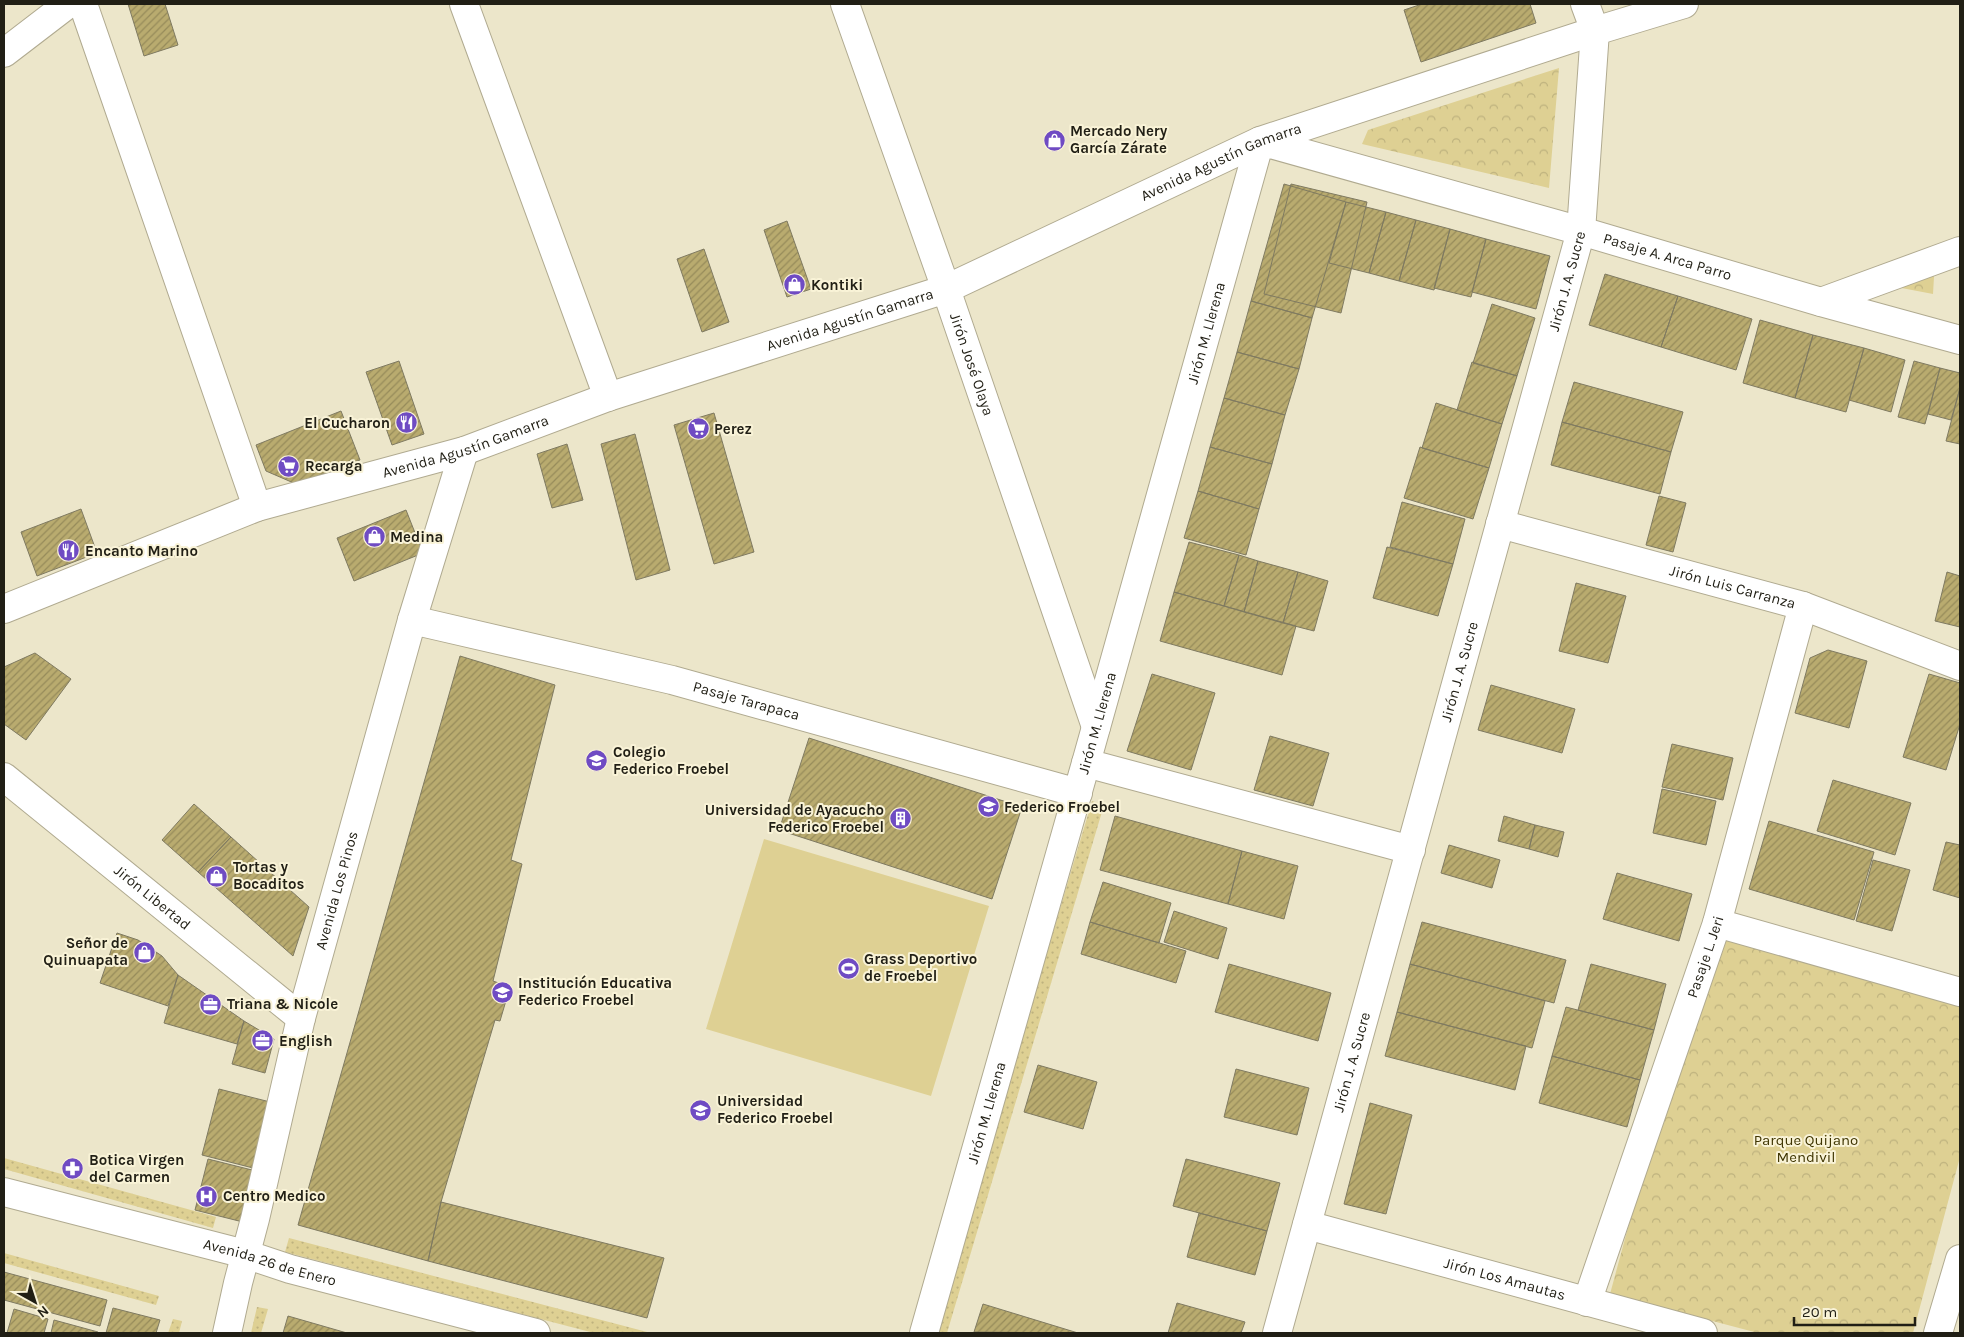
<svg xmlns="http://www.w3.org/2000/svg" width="1964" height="1337" viewBox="0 0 1964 1337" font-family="Karla,sans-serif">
  <defs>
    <pattern id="grass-dots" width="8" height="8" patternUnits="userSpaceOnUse" patternTransform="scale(1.25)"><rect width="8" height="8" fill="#ded093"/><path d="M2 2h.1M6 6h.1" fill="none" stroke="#beb27e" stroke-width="1.8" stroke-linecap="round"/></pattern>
    <pattern id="forest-crowns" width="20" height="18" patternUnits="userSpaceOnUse" patternTransform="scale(1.25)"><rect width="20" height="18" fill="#ded093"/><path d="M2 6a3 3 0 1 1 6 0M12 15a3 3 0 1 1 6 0" fill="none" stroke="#beb27e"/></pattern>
    <pattern id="building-hatch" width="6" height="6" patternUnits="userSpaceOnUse" patternTransform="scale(1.25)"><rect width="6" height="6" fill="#b9ab6f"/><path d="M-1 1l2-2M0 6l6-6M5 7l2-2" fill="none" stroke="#968b5a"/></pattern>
  </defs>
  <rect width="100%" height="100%" fill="#ece6ca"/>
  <path fill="url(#grass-dots)" d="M1092 801 1104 805 947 1333H934Z
    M4 1158 216 1217 213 1228 4 1169Z
    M289 1238 651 1333H594L285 1252Z
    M4 1253 159 1296 156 1305 4 1263Z
    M257 1307 268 1309 261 1333H251Z
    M173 1319 182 1321 179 1333H168Z"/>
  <path fill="url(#forest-crowns)" d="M1559 68 1549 188 1362 144 1368 130Z
    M1935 260 1933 294 1870 282Z
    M1711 922 1960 988V1157L1913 1333H1758L1610 1294Z"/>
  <path fill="#ded093" d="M764 839 989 906 931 1096 706 1029Z
    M1782 1147a24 24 0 1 1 48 0a24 24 0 1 1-48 0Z"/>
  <path fill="url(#building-hatch)" stroke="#7f7a61" d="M128 4H165L178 45 144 56Z
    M1422 4H1530L1536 23 1421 62 1404 10Z
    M1284 184 1346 202 1312 318 1251 301Z
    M1291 184 1367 202 1341 313 1264 294Z
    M1346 202 1386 212 1369 273 1329 263Z
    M1386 212 1416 220 1399 281 1369 273Z
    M1416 220 1450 229 1434 290 1399 281Z
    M787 221 811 289 787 297 764 230Z
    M1450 229 1486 239 1471 297 1434 288Z
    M1486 239 1550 256 1536 309 1472 292Z
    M704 249 729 322 702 332 677 259Z
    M1605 274 1678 296 1661 347 1589 325Z
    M1678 296 1752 319 1736 370 1661 347Z
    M1251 301 1312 318 1299 369 1237 352Z
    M1492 304 1535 318 1517 376 1473 363Z
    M1760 320 1813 335 1795 398 1743 383Z
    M1813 335 1864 348 1846 412 1795 398Z
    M1864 348 1905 360 1891 412 1849 400Z
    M1237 352 1299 369 1285 415 1224 398Z
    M399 361 424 434 392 445 366 372Z
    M1914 361 1940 368 1925 424 1898 417Z
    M1472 362 1517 376 1502 424 1457 410Z
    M1940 368 1960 373V388L1951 420 1928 414Z
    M1574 382 1683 412 1671 452 1562 422Z
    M1960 388V444L1946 441Z
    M1224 398 1285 415 1272 464 1210 447Z
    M1436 403 1502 424 1489 468 1422 448Z
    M341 411 360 460 296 484 266 471 256 445Z
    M714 413 754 552 714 564 674 425Z
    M1562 422 1671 452 1660 494 1551 465Z
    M635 434 670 570 636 580 601 444Z
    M567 444 583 500 552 508 537 454Z
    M1210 447 1272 464 1259 509 1198 491Z
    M1420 447 1489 468 1473 519 1404 498Z
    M1198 491 1259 509 1246 555 1184 538Z
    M1659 496 1686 503 1673 552 1646 545Z
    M1402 502 1465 519 1453 564 1390 547Z
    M81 509 97 553 37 576 21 532Z
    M406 510 423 553 354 581 337 538Z
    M1189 542 1239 555 1224 606 1174 592Z
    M1387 547 1453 564 1438 616 1373 598Z
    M1239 555 1258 561 1244 612 1224 606Z
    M1258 561 1298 572 1283 623 1244 612Z
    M1298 572 1328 581 1314 631 1283 623Z
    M1947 572 1960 576V627L1935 621Z
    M1576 583 1626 596 1608 663 1559 651Z
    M1174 592 1296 626 1282 675 1160 641Z
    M1828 650 1867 661 1849 728 1795 713 1810 658Z
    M35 653 71 679 26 740 4 724V667Z
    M460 656 555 685 511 860 522 864 493 981 510 987 500 1021 495 1020 441 1202 428 1261 298 1225Z
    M1152 674 1215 693 1191 770 1127 751Z
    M1929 674 1960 683V724L1946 770 1903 757Z
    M1491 685 1575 709 1562 753 1478 730Z
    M1270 736 1329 753 1313 806 1254 790Z
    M809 738 1022 807 992 899 779 830Z
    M1672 744 1733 758 1723 800 1662 787Z
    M1833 780 1911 803 1895 855 1817 831Z
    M1662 789 1716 801 1706 845 1653 833Z
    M194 804 231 837 198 872 162 840Z
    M1115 816 1242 851 1228 904 1100 870Z
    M1504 816 1535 825 1529 849 1498 841Z
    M1769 821 1874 852 1854 920 1749 889Z
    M1535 825 1564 832 1558 857 1529 849Z
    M231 837 309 907 293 956 198 872Z
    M1946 842 1960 845V898L1933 890Z
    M1449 845 1500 860 1492 888 1441 873Z
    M1242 851 1298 866 1284 919 1228 904Z
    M1873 860 1910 870 1892 931 1856 921Z
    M1617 873 1692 894 1679 941 1603 919Z
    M1103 882 1171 903 1159 943 1090 922Z
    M1174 911 1227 928 1218 959 1164 942Z
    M1090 922 1186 951 1176 983 1081 954Z
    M1422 922 1566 960 1554 1003 1410 964Z
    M117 933 138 940 162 956 178 975 168 1006 100 983Z
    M1229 964 1331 993 1318 1041 1215 1012Z
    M1410 964 1545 1001 1532 1048 1397 1012Z
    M1591 964 1666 984 1654 1030 1578 1010Z
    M178 975 244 1021 237 1044 164 1023Z
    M1566 1007 1654 1030 1640 1080 1552 1056Z
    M1397 1012 1526 1046 1515 1090 1385 1056Z
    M244 1021 274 1039 265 1073 232 1064Z
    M1552 1056 1640 1080 1627 1127 1539 1103Z
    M1038 1065 1097 1082 1083 1129 1024 1112Z
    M1236 1069 1309 1088 1297 1135 1224 1117Z
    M219 1089 274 1103 257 1169 202 1155Z
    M1370 1103 1412 1115 1386 1214 1344 1204Z
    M208 1159 256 1171 243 1222 195 1210Z
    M1186 1159 1280 1183 1267 1231 1173 1206Z
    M441 1202 664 1258 647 1318 428 1261Z
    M1199 1213 1267 1231 1255 1275 1187 1257Z
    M4 1272 107 1300 100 1326 4 1300Z
    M1177 1303 1245 1322 1241 1333H1168Z
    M983 1304 1078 1333 974 1332Z
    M113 1308 160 1320 156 1333H106Z
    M14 1309 48 1319 44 1333H7Z
    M288 1316 347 1333H283Z
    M54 1320 98 1332V1333H51Z"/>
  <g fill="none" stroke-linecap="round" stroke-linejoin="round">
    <defs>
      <g id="minor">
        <path d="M83 4 257 507"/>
        <path d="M464 4 608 397"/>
        <path id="s1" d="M845 4 946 289 1096 727"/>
        <path d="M4 53 68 4"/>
        <path d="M1821 302 1960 251"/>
        <path id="s2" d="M1500 524 1803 606 1960 666"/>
        <path id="s3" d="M4 609 257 507 464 451 608 397 946 289 1260 141 1595 31 1684 4"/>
        <path id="s4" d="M412 620 672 680 1078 793"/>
        <path d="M1086 763 1411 850"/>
        <path id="s5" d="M4 777 301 1018"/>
        <path d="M1717 923 1960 992"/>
        <path id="s6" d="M4 1192 245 1254 290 1269 536 1333"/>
        <path id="s7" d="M1307 1225 1703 1333"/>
        <path id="s8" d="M1587 1302 1717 923 1803 606"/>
        <path id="s9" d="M227 1333 238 1283 255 1219 301 1018 412 620 464 451"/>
        <path id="s10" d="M924 1333 1086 763 1260 141 1581 231 1821 302 1960 340"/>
        <path id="s11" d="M1277 1333 1581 231 1595 31 1585 4"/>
        <path d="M1938 1333 1960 1259"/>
      </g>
    </defs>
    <use href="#minor" stroke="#b0aa90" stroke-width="30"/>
    <use href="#minor" stroke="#fff" stroke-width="28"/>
  </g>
  <defs>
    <symbol id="shop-disc" viewBox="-11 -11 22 22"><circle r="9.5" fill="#6f4bc3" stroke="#f9f3d7"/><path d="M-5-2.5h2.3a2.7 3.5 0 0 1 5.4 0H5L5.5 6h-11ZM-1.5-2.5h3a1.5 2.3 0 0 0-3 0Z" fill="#fff"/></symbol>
    <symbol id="restaurant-disc" viewBox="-11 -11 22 22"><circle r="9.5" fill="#6f4bc3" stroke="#f9f3d7"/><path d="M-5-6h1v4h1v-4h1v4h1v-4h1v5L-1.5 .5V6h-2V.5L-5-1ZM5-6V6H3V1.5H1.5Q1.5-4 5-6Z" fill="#fff"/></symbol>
    <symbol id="supermarket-disc" viewBox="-11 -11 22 22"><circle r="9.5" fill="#6f4bc3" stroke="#f9f3d7"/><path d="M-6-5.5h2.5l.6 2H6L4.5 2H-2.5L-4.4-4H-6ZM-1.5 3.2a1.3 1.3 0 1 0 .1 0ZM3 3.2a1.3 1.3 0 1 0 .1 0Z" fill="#fff"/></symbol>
    <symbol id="school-disc" viewBox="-11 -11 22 22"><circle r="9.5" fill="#6f4bc3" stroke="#f9f3d7"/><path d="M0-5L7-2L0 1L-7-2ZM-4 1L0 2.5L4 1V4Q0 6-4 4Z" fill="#fff"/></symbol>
    <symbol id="building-disc" viewBox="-11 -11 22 22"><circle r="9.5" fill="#6f4bc3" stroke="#f9f3d7"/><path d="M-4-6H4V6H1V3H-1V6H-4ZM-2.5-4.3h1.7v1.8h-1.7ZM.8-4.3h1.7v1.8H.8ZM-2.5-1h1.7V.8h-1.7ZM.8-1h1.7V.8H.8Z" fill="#fff"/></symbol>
    <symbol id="stadium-disc" viewBox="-11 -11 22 22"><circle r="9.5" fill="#6f4bc3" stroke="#f9f3d7"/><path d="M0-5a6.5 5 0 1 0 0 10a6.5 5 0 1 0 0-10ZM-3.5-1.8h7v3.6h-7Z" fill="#fff"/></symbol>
    <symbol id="office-disc" viewBox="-11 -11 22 22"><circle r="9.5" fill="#6f4bc3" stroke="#f9f3d7"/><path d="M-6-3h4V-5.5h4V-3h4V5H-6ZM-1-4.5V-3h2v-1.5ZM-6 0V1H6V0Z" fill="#fff"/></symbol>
    <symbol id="university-disc" viewBox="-11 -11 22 22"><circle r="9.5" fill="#6f4bc3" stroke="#f9f3d7"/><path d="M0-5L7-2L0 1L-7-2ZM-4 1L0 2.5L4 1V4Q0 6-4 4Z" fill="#fff"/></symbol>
    <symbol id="pharmacy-disc" viewBox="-11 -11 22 22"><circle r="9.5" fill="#6f4bc3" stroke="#f9f3d7"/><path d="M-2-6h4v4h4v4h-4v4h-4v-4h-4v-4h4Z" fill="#fff"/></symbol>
    <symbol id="hospital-disc" viewBox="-11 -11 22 22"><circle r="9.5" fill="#6f4bc3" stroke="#f9f3d7"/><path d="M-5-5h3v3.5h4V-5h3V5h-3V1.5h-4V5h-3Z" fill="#fff"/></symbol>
  </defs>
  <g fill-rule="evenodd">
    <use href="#shop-disc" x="1042" y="128" width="25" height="25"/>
    <use href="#shop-disc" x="782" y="272" width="25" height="25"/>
    <use href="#restaurant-disc" x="394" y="410" width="25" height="25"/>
    <use href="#supermarket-disc" x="686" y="416" width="25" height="25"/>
    <use href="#supermarket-disc" x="276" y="454" width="25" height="25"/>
    <use href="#shop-disc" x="362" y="524" width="25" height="25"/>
    <use href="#restaurant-disc" x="56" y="538" width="25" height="25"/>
    <use href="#school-disc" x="584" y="748" width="25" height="25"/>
    <use href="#school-disc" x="976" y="794" width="25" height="25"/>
    <use href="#building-disc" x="888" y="806" width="25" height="25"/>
    <use href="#shop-disc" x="204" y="864" width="25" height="25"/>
    <use href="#shop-disc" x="132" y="940" width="25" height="25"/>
    <use href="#stadium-disc" x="836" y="956" width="25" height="25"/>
    <use href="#school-disc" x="490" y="980" width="25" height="25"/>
    <use href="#office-disc" x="198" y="992" width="25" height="25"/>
    <use href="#office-disc" x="250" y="1028" width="25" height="25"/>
    <use href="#university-disc" x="688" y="1098" width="25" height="25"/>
    <use href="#pharmacy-disc" x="60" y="1156" width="25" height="25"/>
    <use href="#hospital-disc" x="194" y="1184" width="25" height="25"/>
  </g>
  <g text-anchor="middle" stroke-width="4" stroke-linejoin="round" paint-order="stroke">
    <g font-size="15" font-weight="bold" fill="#211f15" stroke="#f9f3d7" text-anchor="start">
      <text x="1070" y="136">Mercado Nery<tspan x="1070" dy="17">García Zárate</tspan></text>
      <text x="811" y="290">Kontiki</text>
      <text x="390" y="428" text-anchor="end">El Cucharon</text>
      <text x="714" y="434">Perez</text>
      <text x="305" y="471">Recarga</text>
      <text x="390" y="542">Medina</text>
      <text x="85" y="556">Encanto Marino</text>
      <text x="613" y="757">Colegio<tspan x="613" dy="17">Federico Froebel</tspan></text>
      <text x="1004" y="812">Federico Froebel</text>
      <text x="884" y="815" text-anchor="end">Universidad de Ayacucho<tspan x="884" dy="17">Federico Froebel</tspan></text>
      <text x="233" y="872">Tortas y<tspan x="233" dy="17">Bocaditos</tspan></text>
      <text x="128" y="948" text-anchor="end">Señor de<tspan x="128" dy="17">Quinuapata</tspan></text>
      <text x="864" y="964">Grass Deportivo<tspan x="864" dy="17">de Froebel</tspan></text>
      <text x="518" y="988">Institución Educativa<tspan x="518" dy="17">Federico Froebel</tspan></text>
      <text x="227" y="1009">Triana &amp; Nicole</text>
      <text x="279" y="1046">English</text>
      <text x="717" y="1106">Universidad<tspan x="717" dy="17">Federico Froebel</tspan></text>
      <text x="89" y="1165">Botica Virgen<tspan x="89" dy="17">del Carmen</tspan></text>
      <text x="223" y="1201">Centro Medico</text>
    </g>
    <g font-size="15" fill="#211f15" stroke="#f9f3d7">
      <text dy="5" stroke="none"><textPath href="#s3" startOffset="1299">Avenida Agustín Gamarra</textPath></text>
      <text dy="5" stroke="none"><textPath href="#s10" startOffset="1662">Pasaje A. Arca Parro</textPath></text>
      <text dy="5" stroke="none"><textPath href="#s11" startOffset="1091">Jirón J. A. Sucre</textPath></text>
      <text dy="5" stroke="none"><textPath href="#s3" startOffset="895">Avenida Agustín Gamarra</textPath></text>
      <text dy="5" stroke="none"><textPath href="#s10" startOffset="1039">Jirón M. Llerena</textPath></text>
      <text dy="5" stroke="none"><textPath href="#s1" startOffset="382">Jirón José Olaya</textPath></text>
      <text dy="5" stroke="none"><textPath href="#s3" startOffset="490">Avenida Agustín Gamarra</textPath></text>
      <text dy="5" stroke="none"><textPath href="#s2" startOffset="241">Jirón Luis Carranza</textPath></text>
      <text dy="5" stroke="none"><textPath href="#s11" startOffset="686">Jirón J. A. Sucre</textPath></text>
      <text dy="5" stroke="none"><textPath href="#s4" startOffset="344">Pasaje Tarapaca</textPath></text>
      <text dy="5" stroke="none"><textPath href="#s10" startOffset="634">Jirón M. Llerena</textPath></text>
      <text dy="5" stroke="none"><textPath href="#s9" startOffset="456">Avenida Los Pinos</textPath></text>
      <text dy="5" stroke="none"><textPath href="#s5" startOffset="191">Jirón Libertad</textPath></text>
      <text dy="5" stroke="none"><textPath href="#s8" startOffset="365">Pasaje L. Jeri</textPath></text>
      <text dy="5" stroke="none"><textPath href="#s11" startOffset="281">Jirón J. A. Sucre</textPath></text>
      <text dy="5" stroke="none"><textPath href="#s10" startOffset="229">Jirón M. Llerena</textPath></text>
      <text dy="5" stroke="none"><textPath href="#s6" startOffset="275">Avenida 26 de Enero</textPath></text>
      <text dy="5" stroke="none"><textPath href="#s7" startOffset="205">Jirón Los Amautas</textPath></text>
    </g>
    <g font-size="15" fill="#3f3502" stroke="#f9f3d7">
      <text x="1806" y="1145">Parque Quijano<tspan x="1806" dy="17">Mendivil</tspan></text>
    </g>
  </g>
  <rect width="1964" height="1337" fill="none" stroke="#211f15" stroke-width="10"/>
  <g transform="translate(35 1302) rotate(141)" stroke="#f9f3d7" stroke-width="4" paint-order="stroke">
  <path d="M0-4L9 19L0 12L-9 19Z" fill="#211f15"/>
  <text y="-8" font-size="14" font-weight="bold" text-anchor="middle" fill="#211f15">N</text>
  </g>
  <path d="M1794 1317v8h121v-8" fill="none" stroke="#211f15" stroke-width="2.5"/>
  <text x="1802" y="1317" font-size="15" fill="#211f15" stroke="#f9f3d7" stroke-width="4" paint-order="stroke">20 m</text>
</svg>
